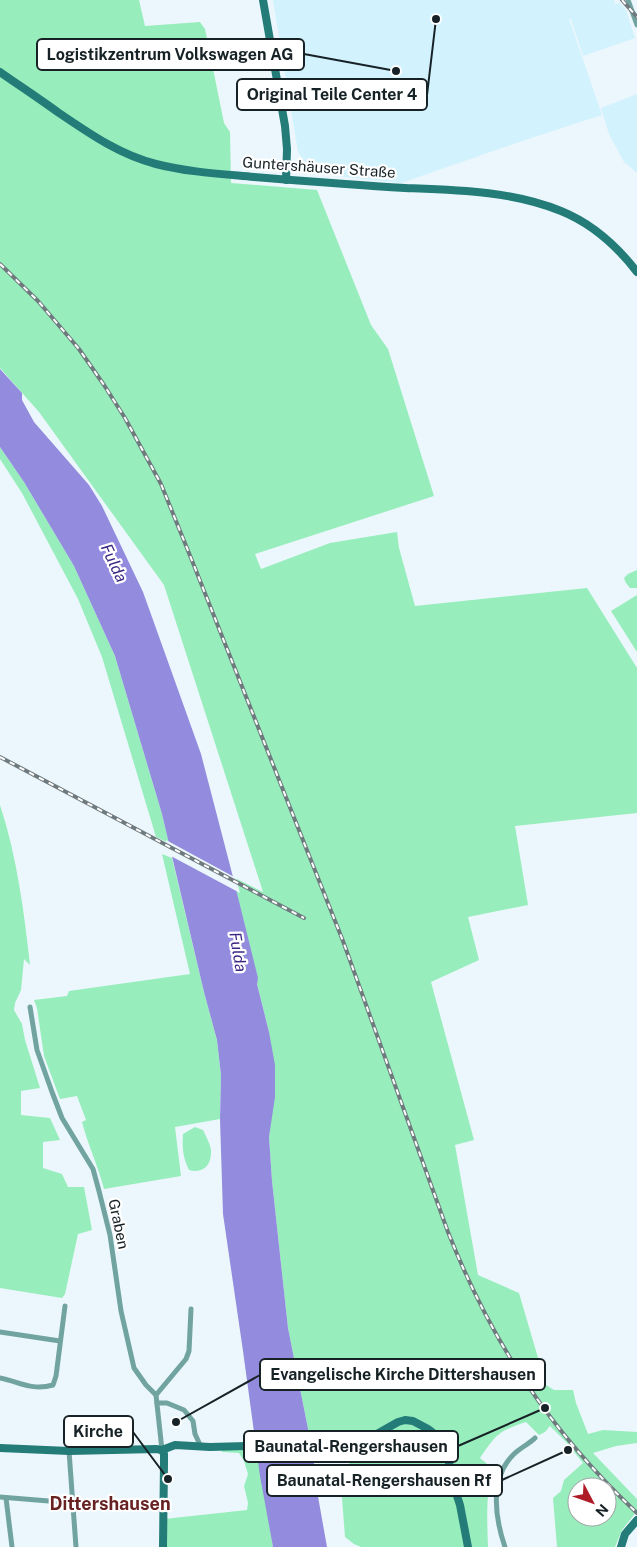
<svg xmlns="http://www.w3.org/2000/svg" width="637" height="1547" font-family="'Public Sans',sans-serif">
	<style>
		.built { fill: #d2f2fe }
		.green { fill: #98edbc; fill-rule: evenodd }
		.water { fill: #938bdd }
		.pier { fill: #ebf7fc }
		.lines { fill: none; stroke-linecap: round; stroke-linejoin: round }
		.street { stroke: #71a4a0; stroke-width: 5 }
		.secondary { stroke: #237c78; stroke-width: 8 }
		.rail-casing { stroke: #6f7a7f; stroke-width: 4 }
		.rail { stroke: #fff; stroke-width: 2; stroke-dasharray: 5.5; stroke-linecap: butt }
		.labels { text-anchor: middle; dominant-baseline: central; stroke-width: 4.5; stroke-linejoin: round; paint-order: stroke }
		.street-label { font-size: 15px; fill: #172226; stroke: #fff }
		.water-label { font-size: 16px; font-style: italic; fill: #3d2786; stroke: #fff }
		.quarter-label { font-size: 18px; font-weight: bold; fill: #682222; stroke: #fff }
		.leader { fill: none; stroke: #172226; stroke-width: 2 }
		.callout-dot { fill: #172226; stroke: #fff; stroke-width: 2 }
		.callout { fill: #fff; stroke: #172226; stroke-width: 2 }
		.callout-label { font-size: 16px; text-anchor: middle; font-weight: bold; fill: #172226 }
	</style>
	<rect width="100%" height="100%" fill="#ebf7fc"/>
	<g class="built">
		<polygon points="273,0 614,0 615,4 620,3 626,10 635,38 583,56 571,19 569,19 602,115 531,138 401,183 335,176 309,168 298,152"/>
		<polygon points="637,94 637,173 624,162 609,134 601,108"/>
	</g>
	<g class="green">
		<path d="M0,0H139L145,26L200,22L205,29L224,123L230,132L231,183L317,190L371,325L388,349L434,496L255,554L261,569L330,543L397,532L399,548L415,606L587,588L637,668V813L515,826L528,905L468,917L479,960L431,982L474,1140L455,1145L478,1275L519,1293L546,1385L554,1390H573L576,1403L588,1434L603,1430L637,1432V1443L616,1446L593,1453L637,1499V1511L622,1530L615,1547H557L553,1498L561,1491L564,1480L583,1463L566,1442L550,1426L545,1432L539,1435L526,1422C498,1431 496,1435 480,1458L492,1468C486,1495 487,1520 488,1547H361L354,1544L345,1537L341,1485L338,1474L366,1448L361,1443L335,1442L310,1439L288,1328L272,1181L269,1137L271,1120L269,1032L257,984L233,877L263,892L164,585L39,412L0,368ZM577,1487H607V1517H577Z"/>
		<polygon points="0,447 24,482 74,566 115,656 162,814 169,843 156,837 102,657 78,599 22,493 0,459"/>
		<polygon points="637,570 637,588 630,588 626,583 624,578 628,574"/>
		<polygon points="637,595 637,652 611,611"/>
		<path d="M0,805C17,857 24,911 30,965L24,959L21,990L15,1003L14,1010L22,1024L25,1040L40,1088L21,1091V1115L50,1118L60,1140L43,1142V1168L62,1174L68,1187H84L92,1230L78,1234L65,1294L62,1298L0,1288Z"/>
		<path d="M162,854L172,858L204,992L217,1040L221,1075L220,1119L175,1127L181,1176L104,1189C98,1166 88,1145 82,1122L86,1120L77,1096L60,1099L44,1056L37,1008L34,1000L67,996L69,991L190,974Z"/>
		<path d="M195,1127L203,1130C206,1137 210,1143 211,1150C212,1165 203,1174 189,1170C183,1158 182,1148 183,1134Z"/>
		<polygon points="220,1445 256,1445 273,1547 164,1547 164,1519 247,1510 248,1503 244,1486 248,1474 244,1461 239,1453 222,1452"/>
	</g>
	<polygon class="water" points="0,369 22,393 22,400 34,422 89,485 102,506 143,592 201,754 233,877 258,978 257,984 269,1032 275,1065 275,1097 269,1137 272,1181 288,1328 310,1439 314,1448 314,1474 327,1547 273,1547 260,1476 243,1351 223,1214 220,1119 221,1075 217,1040 204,992 162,814 115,656 74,566 24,482 0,447"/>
	<polygon class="pier" points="166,840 236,878 240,893 169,855"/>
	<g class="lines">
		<g class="street">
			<polyline points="628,0 637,25"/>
			<polyline points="30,1007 37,1050 52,1092 62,1118 93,1169 99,1191 110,1235 121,1311 134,1368 146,1385 156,1395 162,1450"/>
			<polyline points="0,1332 60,1341"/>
			<path d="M0,1378C20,1382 32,1391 53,1385L56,1376L65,1306"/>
			<polyline points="156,1395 186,1359 189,1351 191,1309"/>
			<polyline points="157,1403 167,1403 184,1410 193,1421 195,1434 201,1447"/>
			<polyline points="69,1451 76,1547"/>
			<polyline points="0,1497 73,1503"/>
			<polyline points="6,1498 12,1547"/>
			<path d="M505,1547C495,1518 489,1478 514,1454C520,1448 529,1444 535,1438"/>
		</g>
		<g class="secondary">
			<polyline points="263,0 285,126 287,149 286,180"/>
			<path d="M0,72C20,86 40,99 59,113C90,134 120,155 156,164C187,172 222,174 254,177C304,181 354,185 405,188C458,190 512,191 561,211C593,224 617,246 637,272"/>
			<polyline points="0,1448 69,1451 156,1449 162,1450"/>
			<polyline points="162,1450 175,1445 210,1447 361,1443 398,1422 405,1420 413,1421 428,1429 437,1436 443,1443 447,1452 453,1484 460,1505 468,1547"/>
			<polyline points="162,1450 164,1454 164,1463 163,1547"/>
			<polyline points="621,1547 625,1534 637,1520"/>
		</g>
		<defs>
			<g id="rail">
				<polyline points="622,0 637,17"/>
				<path d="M0,264L38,301L79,349L104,385L125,418L161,484L191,558L343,941L448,1232C492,1343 550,1431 637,1513"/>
				<polyline points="0,757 304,918"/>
			</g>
		</defs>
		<use href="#rail" class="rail-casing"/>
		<use href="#rail" class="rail"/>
	</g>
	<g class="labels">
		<g class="street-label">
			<text transform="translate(319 167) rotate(4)">Guntershäuser Straße</text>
			<text transform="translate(119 1224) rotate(78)">Graben</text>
		</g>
		<g class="water-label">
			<text transform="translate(114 563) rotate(65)">Fulda</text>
			<text transform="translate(238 952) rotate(81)">Fulda</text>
		</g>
		<g class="quarter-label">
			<text x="110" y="1503">Dittershausen</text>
		</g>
	</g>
	<path class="leader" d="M396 71L304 54M436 19L427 95M176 1422L260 1375M168 1479L133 1432M545 1408L458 1446M568 1450L502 1480"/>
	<g class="callout-dot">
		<circle cx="396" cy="71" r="5"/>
		<circle cx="436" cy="19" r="5"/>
		<circle cx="176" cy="1422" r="5"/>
		<circle cx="168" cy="1479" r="5"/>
		<circle cx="545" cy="1408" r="5"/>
		<circle cx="568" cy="1450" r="5"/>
	</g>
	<g class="callout">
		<rect x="37" y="39" width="267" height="31" rx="5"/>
		<rect x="237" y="79" width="190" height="31" rx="5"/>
		<rect x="260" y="1359" width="285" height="31" rx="5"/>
		<rect x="64" y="1416" width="69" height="31" rx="5"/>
		<rect x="244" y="1431" width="214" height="31" rx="5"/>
		<rect x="267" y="1465" width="235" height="31" rx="5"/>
	</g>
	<g class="callout-label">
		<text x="170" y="60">Logistikzentrum Volkswagen AG</text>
		<text x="332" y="100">Original Teile Center 4</text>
		<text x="403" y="1380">Evangelische Kirche Dittershausen</text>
		<text x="98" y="1437">Kirche</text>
		<text x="351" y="1452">Baunatal-Rengershausen</text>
		<text x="384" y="1486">Baunatal-Rengershausen Rf</text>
	</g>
	<g transform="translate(592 1502) rotate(131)"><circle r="24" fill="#ffffff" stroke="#a2a7a8"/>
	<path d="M0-4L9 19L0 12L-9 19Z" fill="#ae1b27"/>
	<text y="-8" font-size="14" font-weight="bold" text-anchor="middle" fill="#172226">N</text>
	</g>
</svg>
